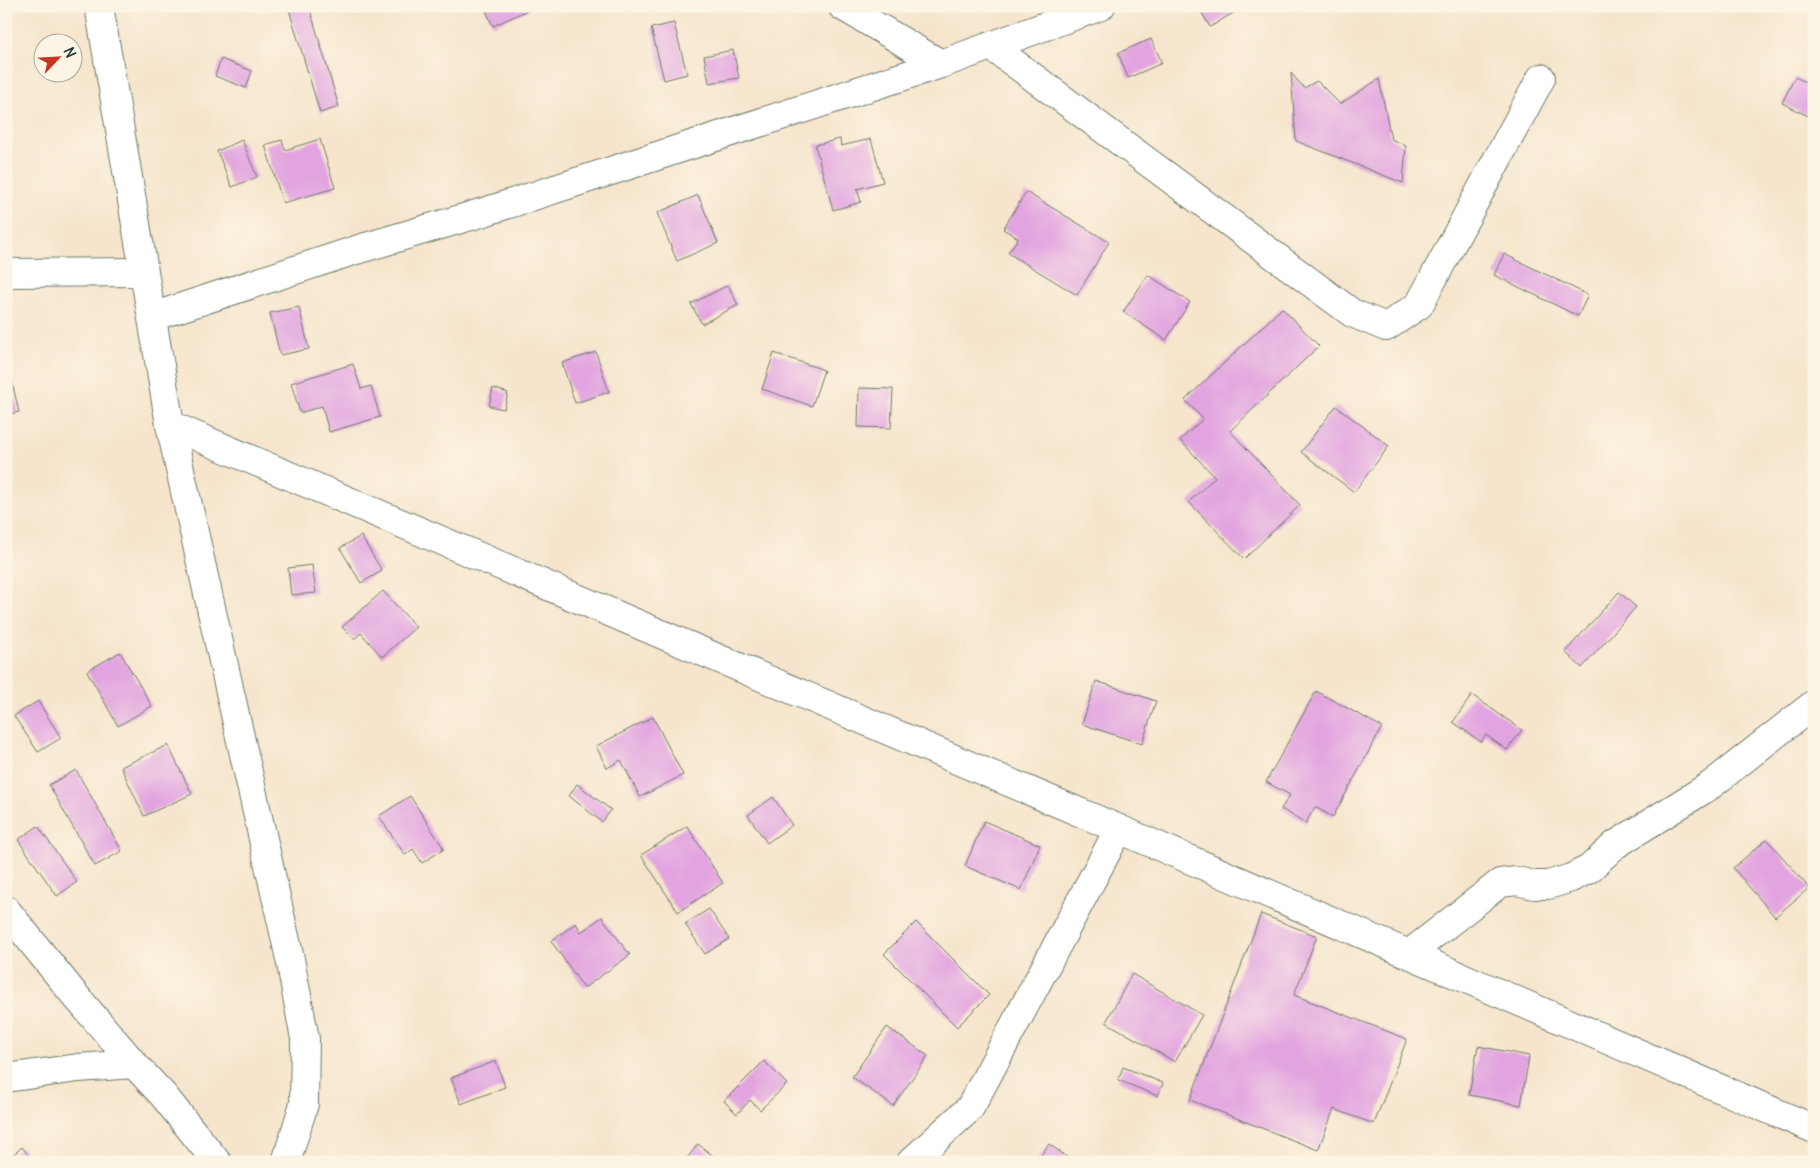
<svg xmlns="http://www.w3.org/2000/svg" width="1820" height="1168" font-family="Delius,sans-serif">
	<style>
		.building { fill: #e2a4e0 }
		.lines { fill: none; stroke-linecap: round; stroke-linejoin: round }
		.minor-casing { stroke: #6a7869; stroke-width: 30 }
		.minor { stroke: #fff; stroke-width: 28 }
	</style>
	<rect width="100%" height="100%" fill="#fcf5e5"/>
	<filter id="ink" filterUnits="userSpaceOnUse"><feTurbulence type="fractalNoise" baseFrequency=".02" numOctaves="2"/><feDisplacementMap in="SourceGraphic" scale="10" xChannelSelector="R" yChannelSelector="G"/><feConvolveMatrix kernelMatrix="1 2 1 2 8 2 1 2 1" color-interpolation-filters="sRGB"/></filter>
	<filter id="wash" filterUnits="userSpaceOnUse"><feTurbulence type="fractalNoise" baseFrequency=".0096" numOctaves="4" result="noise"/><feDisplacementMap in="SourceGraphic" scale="20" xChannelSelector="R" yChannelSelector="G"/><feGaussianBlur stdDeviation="1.12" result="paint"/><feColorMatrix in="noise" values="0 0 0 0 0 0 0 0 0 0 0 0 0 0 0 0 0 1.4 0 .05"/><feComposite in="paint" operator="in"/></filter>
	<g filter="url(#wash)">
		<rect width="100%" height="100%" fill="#f6e5cc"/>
		<g id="blocks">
			<g class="building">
				<polygon points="288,6 309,6 339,107 320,113"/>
				<polygon points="484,6 529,6 530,9 493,26"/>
				<polygon points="1198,6 1235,6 1238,10 1210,27"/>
				<polygon points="674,23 687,74 664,80 651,28"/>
				<polygon points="1151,39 1162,63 1128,78 1118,53"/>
				<polygon points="733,50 739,78 709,83 704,56"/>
				<polygon points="221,59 252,71 246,88 215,76"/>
				<polygon points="1291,73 1304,88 1317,81 1340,104 1379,79 1391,139 1406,146 1403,183 1296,141"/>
				<polygon points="1795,77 1814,86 1814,119 1782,103"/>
				<polygon points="320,139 335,188 283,203 265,145 282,140 285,150"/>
				<polygon points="840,139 841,146 871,139 883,182 857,189 861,202 833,210 815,145"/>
				<polygon points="242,140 257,177 232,187 217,151"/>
				<polygon points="1026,192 1109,242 1077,295 1008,253 1018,238 1003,229"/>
				<polygon points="698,195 718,243 677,261 657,213"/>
				<polygon points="1504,254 1588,295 1578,316 1494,275"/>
				<polygon points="1148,275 1190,302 1166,340 1123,312"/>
				<polygon points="728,285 738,305 702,324 691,304"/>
				<polygon points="299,307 309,349 280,355 270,313"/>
				<polygon points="1282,308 1319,346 1230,431 1300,505 1244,559 1189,502 1215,477 1180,440 1203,419 1185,400"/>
				<polygon points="596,352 609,392 575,403 562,363"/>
				<polygon points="774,353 824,370 812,406 762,389"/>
				<polygon points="353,364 361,389 371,386 380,417 329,432 322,406 300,413 291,383"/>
				<polygon points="10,373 19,412 6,415 6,374"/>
				<polygon points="493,388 508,393 504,409 489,406"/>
				<polygon points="859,388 893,389 891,428 858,427"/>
				<polygon points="1336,406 1389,446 1354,492 1301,452"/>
				<polygon points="361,536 382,571 361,583 340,548"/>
				<polygon points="312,565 316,593 291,595 288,568"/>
				<polygon points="383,591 416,627 382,657 361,633 354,639 342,627"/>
				<polygon points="1619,592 1636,607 1582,668 1565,652"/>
				<polygon points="120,652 152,706 118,726 87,671"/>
				<polygon points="1096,681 1156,701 1142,744 1082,724"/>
				<polygon points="1316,691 1382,727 1333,817 1315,807 1306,823 1281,809 1290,795 1266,782"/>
				<polygon points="1472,695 1522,730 1507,750 1486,735 1481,742 1453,722"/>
				<polygon points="38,701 61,738 38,752 14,716"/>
				<polygon points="653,717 683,775 640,797 621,760 607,768 596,746"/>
				<polygon points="168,745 192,794 144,816 121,767"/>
				<polygon points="76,770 122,851 95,866 49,785"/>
				<polygon points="577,784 611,810 602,822 569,796"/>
				<polygon points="410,796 444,849 422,863 413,849 405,855 379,816"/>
				<polygon points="773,797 792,825 767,843 748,815"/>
				<polygon points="984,821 1040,845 1021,890 965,866"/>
				<polygon points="38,826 77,882 57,896 18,840"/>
				<polygon points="687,826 723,883 678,912 641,855"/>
				<polygon points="1767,839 1809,888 1775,917 1733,868"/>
				<polygon points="709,909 729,939 705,954 685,924"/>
				<polygon points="1261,914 1317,936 1294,995 1407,1039 1374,1124 1334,1109 1318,1150 1190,1100"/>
				<polygon points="602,917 630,955 584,988 551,941 576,923 581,932"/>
				<polygon points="916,922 989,995 957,1027 884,954"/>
				<polygon points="1132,974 1202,1015 1175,1062 1106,1022"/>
				<polygon points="887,1027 928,1056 893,1106 852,1077"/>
				<polygon points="1478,1046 1529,1056 1521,1105 1469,1095"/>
				<polygon points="496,1061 505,1087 461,1104 451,1078"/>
				<polygon points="764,1061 787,1084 760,1110 750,1100 737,1114 724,1101"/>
				<polygon points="1123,1067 1163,1083 1158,1096 1118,1080"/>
				<polygon points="698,1144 721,1162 684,1162"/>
				<polygon points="1049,1144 1074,1162 1036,1162"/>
				<polygon points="22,1147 34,1162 6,1162 6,1161"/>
			</g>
		</g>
	</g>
	<g filter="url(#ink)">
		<use href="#blocks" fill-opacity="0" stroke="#6a7869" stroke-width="1"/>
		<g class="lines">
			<defs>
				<g id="minor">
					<polyline points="99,6 170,425 290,959 305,1039 304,1104 286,1162"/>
					<polyline points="842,6 941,64"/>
					<polyline points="991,46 1352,313 1386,327 1419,305 1541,78"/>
					<polyline points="6,273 143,272"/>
					<polyline points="152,317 356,250 484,212 941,64 1101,6"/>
					<polyline points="170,425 1119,829 1814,1129"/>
					<polyline points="6,910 74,994 134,1064"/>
					<polyline points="1409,954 1500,883 1517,881 1534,885 1548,885 1571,878 1589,869 1615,845 1711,785 1814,704"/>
					<polyline points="6,1078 78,1068 134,1064 163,1095 217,1162"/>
					<polyline points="911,1162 970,1108 1119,829"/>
				</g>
			</defs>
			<use href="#minor" class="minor-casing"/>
			<use href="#minor" class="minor"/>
		</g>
	</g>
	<rect width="1820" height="1168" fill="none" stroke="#fcf5e5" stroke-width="25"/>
	<g transform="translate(58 58) rotate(65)"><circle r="24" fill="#fcf5e5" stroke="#a4ab9e"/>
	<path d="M0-4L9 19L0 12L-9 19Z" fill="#c8321e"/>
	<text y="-8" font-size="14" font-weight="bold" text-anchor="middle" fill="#1f3d34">N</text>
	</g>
</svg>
